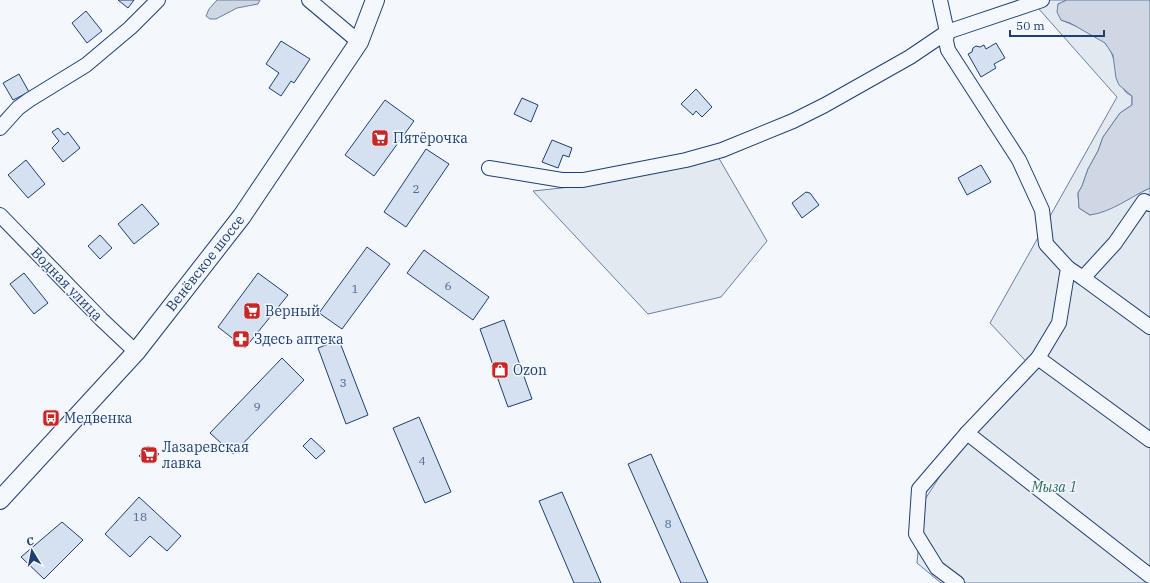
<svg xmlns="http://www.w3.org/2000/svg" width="1150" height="583" font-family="'IBM Plex Serif',serif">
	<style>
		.green { fill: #e3e9f0; stroke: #687fa3 }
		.water { fill: #cfd7e4; stroke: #687fa3 }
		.building { fill: #d5e0f0; stroke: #1d3f73 }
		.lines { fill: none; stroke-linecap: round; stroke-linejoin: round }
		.minor-casing { stroke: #1d3f73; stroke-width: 16 }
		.major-casing { stroke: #1d3f73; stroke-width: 20 }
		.minor { stroke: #f4f7fb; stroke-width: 14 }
		.major { stroke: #f4f7fb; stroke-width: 18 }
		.labels { text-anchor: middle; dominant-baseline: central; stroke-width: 3; stroke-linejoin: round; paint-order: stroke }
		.number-label { font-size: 12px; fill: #4b6792 }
		.poi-label { font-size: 14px; fill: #1d3f73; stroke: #f4f7fb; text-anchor: start }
		.street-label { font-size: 14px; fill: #1d3f73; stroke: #f4f7fb }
		.park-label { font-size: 14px; font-style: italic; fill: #2c6c60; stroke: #f4f7fb }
	</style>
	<rect width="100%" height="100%" fill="#f4f7fb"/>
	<g class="green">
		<path d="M1031,0H1067L1058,4L1061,20C1071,24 1098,35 1105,43C1116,53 1116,79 1125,91C1126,93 1130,95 1132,96V105L1120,113L1103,137L1098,151L1088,169L1082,186L1078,193L1079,208L1090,215L1150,188V583H941L917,563L922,504L962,442L1035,371L990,323L1117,97Z"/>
		<polygon points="717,155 767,241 721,297 648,314 533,191 580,186"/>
	</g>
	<g class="water">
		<polygon points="217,0 260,0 258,4 237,8 216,19 210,19 206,16 209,9"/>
		<path d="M1067,0H1150V188C1130,197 1112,212 1090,215L1079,208L1078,193L1082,186L1088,169L1098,151L1103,137L1120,113L1132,105V96L1119,85L1116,78L1113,55L1105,43L1070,23L1061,20L1057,12L1058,4Z"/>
	</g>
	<g class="building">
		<polygon points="118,0 134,0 128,8"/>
		<polygon points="86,11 102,31 87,43 72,23"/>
		<polygon points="281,41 310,59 294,83 291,81 281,96 269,88 279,73 266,64"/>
		<polygon points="996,43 1005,58 994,64 996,68 981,77 968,54 972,52 973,48 976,46 980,47 984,45 986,49"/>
		<polygon points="19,74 29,92 13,100 3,83"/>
		<polygon points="696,89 712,107 702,117 696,111 693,115 681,104"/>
		<polygon points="522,98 538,105 531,122 514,114"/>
		<polygon points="385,100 414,121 374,176 345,155"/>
		<polygon points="58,128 64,135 68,132 80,148 63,162 52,148 59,141 52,132"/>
		<polygon points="552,140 572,148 569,157 563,155 558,168 542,162"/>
		<polygon points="426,149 449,164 406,227 384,212"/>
		<polygon points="26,160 45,184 28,198 8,175"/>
		<polygon points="981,165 991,182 967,195 958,178"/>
		<polygon points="806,192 810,193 819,205 802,218 792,203"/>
		<polygon points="142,204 159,224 134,244 118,224"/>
		<polygon points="100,235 112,248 100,259 88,246"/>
		<polygon points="367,247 390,264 342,329 319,313"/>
		<polygon points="424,250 489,297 473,320 407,273"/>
		<polygon points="24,273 48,303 34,314 10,284"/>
		<polygon points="258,273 288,295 245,348 218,327"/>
		<polygon points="504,320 532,399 508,407 480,329"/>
		<polygon points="339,340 368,415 346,424 318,348"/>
		<polygon points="282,358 304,380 233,454 210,433"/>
		<polygon points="419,417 451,492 425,503 393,428"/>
		<polygon points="311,438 325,451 316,459 303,446"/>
		<polygon points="148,446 159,454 151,463 139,456"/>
		<polygon points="651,454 708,583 681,583 628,464"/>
		<polygon points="562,492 601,583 574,583 539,501"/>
		<polygon points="139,497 181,536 167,551 150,536 130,557 105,534"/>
		<polygon points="62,522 83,540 44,579 21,557"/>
	</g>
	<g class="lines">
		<defs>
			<g id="minor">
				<polyline points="309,0 359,42"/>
				<polyline points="940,0 947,32 946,41 948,50 1019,160 1042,210 1046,244 1068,268 1059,323 1038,358 967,433 919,489 916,534 937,568 957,583"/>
				<polyline points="0,128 18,108 29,100 86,65 130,28 158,0"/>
				<polyline points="489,168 562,180 583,180 686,160 722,150 793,121 825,105 910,57 947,32 1042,0"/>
				<polyline points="0,215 101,319 136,352"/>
				<polyline points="1068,268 1083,278 1115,243 1144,201 1150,204"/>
				<polyline points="1083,278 1150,327"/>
				<polyline points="1038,358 1150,440"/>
				<polyline points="967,433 1150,576"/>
			</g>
			<polyline id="major" points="0,500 136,352 242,216 359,42 375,0"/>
		</defs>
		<use href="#minor" class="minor-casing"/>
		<use href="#major" class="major-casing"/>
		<use href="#minor" class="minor"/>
		<use href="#major" class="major"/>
	</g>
	<defs>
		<symbol id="supermarket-square" viewBox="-11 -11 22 22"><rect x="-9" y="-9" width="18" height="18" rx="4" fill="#c62828" stroke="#f4f7fb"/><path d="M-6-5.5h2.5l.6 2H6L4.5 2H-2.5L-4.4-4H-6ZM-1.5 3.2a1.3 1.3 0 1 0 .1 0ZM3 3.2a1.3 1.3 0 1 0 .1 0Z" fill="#fff"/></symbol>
		<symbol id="pharmacy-square" viewBox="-11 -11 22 22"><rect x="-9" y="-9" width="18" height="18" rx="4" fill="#c62828" stroke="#f4f7fb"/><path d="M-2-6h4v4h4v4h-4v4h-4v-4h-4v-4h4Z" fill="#fff"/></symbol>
		<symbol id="shop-square" viewBox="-11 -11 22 22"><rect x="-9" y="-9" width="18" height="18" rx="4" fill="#c62828" stroke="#f4f7fb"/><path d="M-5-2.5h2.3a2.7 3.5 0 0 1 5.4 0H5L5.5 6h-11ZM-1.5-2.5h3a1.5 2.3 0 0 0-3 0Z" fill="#fff"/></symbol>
		<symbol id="bus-square" viewBox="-11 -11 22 22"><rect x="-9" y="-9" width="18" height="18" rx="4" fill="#c62828" stroke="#f4f7fb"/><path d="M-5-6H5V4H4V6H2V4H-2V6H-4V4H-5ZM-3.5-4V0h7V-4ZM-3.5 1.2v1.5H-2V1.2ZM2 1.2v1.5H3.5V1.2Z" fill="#fff"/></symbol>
	</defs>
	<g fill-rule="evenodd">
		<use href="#supermarket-square" x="370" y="128" width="20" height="20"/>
		<use href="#supermarket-square" x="242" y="301" width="20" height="20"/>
		<use href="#pharmacy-square" x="231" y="329" width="20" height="20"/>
		<use href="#shop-square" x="490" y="360" width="20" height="20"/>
		<use href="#bus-square" x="41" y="408" width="20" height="20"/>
		<use href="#supermarket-square" x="139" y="445" width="20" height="20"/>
	</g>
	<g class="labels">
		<g class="number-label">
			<text x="416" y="188">2</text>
			<text x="448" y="285">6</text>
			<text x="355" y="288">1</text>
			<text x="343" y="382">3</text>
			<text x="257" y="406">9</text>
			<text x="422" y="460">4</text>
			<text x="140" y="516">18</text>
			<text x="668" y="523">8</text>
		</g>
		<g class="poi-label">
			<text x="393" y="138">Пятёрочка</text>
			<text x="265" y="311">Верный</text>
			<text x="254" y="339">Здесь аптека</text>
			<text x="513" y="370">Ozon</text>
			<text x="64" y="418">Медвенка</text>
			<text x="162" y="447">Лазаревская<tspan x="162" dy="16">лавка</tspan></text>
		</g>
		<g class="street-label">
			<text transform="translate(205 263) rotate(-52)">Венёвское шоссе</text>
			<text transform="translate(67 284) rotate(46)">Водная улица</text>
		</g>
		<g class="park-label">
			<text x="1054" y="487">Мыза 1</text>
		</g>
	</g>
	<g transform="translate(32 551) rotate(350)" stroke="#f4f7fb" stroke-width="3" paint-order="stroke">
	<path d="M0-3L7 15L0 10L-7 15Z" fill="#1d3f73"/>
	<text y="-6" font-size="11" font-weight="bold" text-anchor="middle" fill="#1d3f73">С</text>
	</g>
	<path d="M1010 30v6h94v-6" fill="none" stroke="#1d3f73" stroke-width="2"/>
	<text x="1016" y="30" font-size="12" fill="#1d3f73" stroke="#f4f7fb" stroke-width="3" paint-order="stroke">50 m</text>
</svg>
